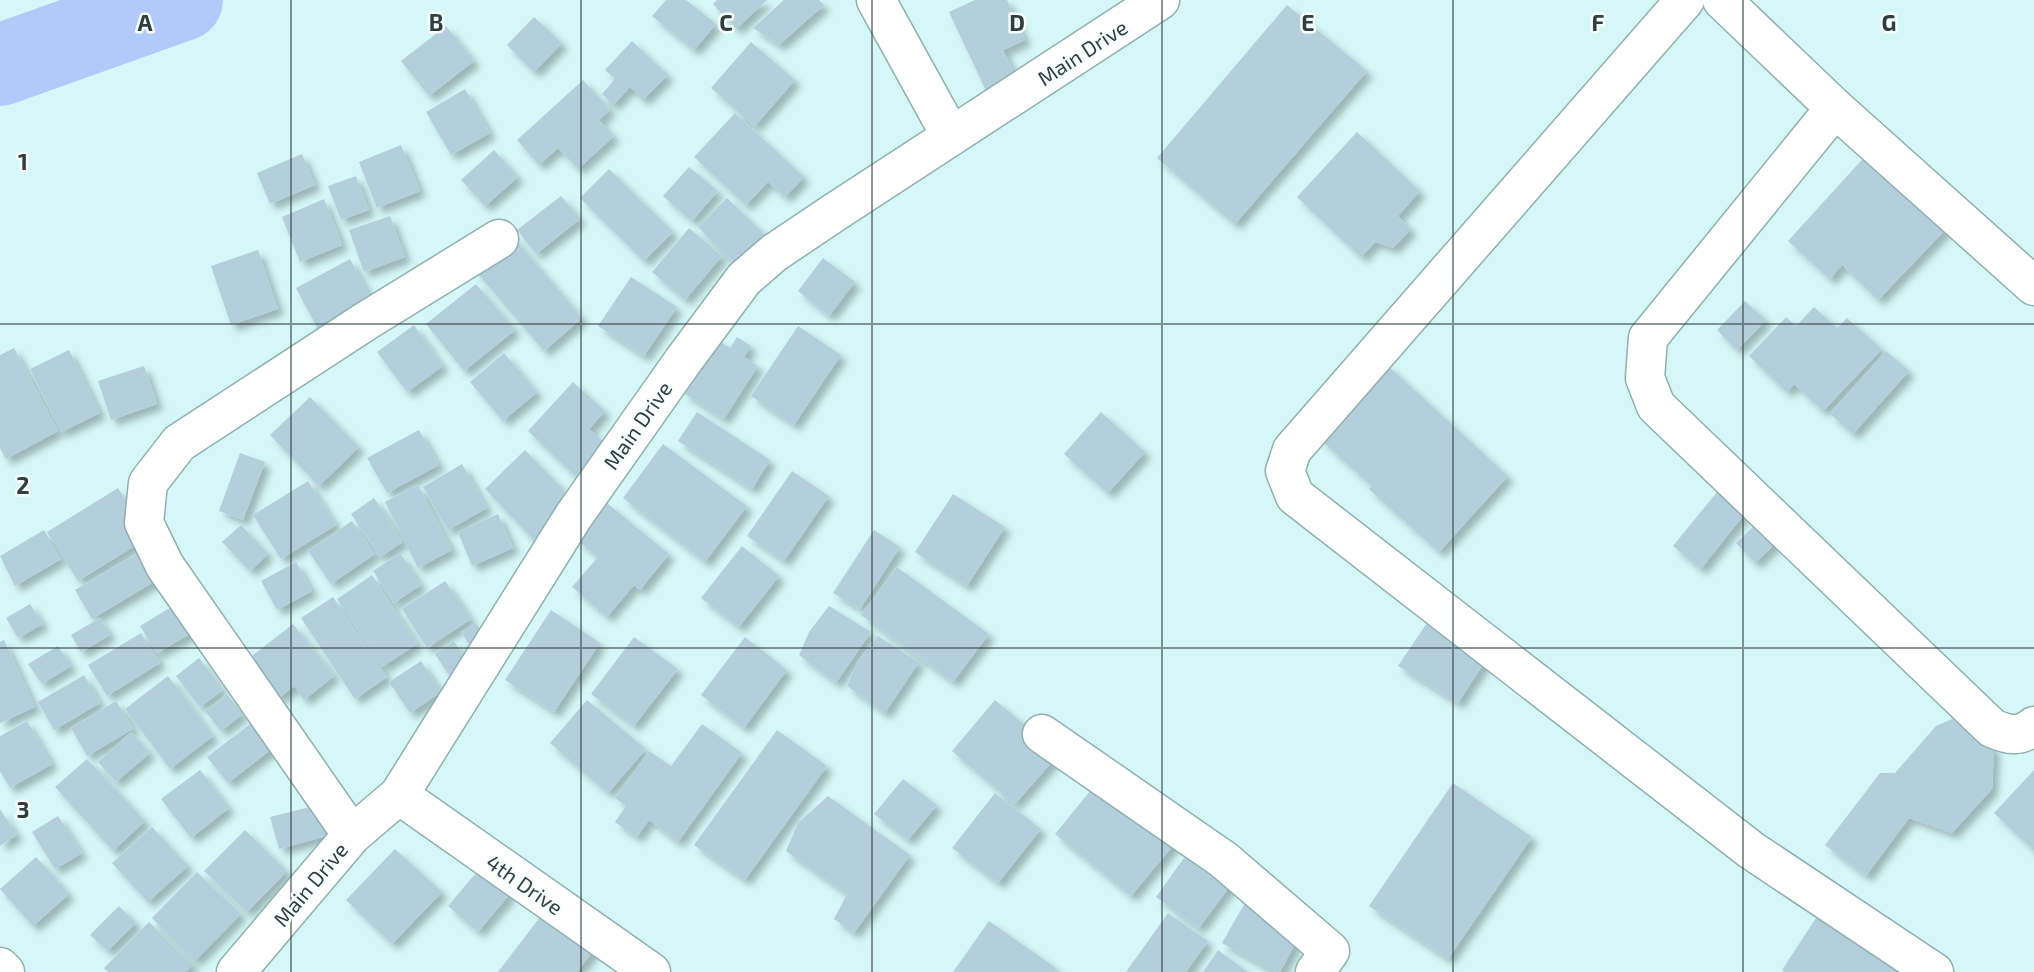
<svg xmlns="http://www.w3.org/2000/svg" width="2034" height="972" font-family="'Exo 2',sans-serif">
	<style>
		.lines { fill: none; stroke-linecap: round; stroke-linejoin: round }
		.river { stroke: #b1caf9; stroke-width: 82 }
		.building { fill: #b4cedc; filter: url(#shadow) }
		.street-casing { stroke: #8fafb0; stroke-width: 41 }
		.street { stroke: #fff; stroke-width: 38 }
		.grid { fill: none; stroke: #313e3f; stroke-width: 2; stroke-opacity: 0.55 }
		.labels { text-anchor: middle; dominant-baseline: central; stroke-width: 5; stroke-linejoin: round; paint-order: stroke }
		.street-label { font-size: 21px; fill: #313e3f; stroke: #f7fefe }
		.grid-label { font-size: 23px; text-anchor: middle; font-weight: bold; fill: #313e3f; stroke: #f7fefe; stroke-width: 5; stroke-linejoin: round; paint-order: stroke }
	</style>
	<defs>
		<filter id="shadow"><feDropShadow dx="6" dy="6" stdDeviation="3.5" flood-color="#0004"/></filter>
	</defs>
	<rect width="100%" height="100%" fill="#d5f7f8"/>
	<g class="lines">
		<polyline class="river" points="0,65 182,0"/>
	</g>
	<g class="building">
		<polygon points="666,0 686,0 716,24 694,50 652,16"/>
		<polygon points="717,0 767,0 736,29 713,4"/>
		<polygon points="784,0 819,0 824,5 779,45 753,28"/>
		<polygon points="975,0 1007,0 1025,40 1003,50 1018,81 988,95 949,12"/>
		<polygon points="1287,5 1367,71 1235,224 1157,158"/>
		<polygon points="534,17 562,43 534,72 507,45"/>
		<polygon points="446,26 474,61 429,96 401,61"/>
		<polygon points="632,41 668,75 643,100 630,87 613,105 602,94 615,79 605,70"/>
		<polygon points="751,42 795,80 755,126 711,88"/>
		<polygon points="583,80 610,110 599,120 614,136 578,169 558,148 539,165 517,140"/>
		<polygon points="465,89 490,133 451,155 426,112"/>
		<polygon points="735,113 804,177 785,197 768,182 746,205 694,157"/>
		<polygon points="1357,132 1420,191 1398,216 1411,229 1393,248 1375,242 1361,257 1297,197"/>
		<polygon points="401,145 420,191 377,208 359,162"/>
		<polygon points="494,150 518,177 485,206 461,180"/>
		<polygon points="1869,152 1947,228 1878,300 1842,265 1830,279 1788,241"/>
		<polygon points="302,154 315,185 270,204 257,173"/>
		<polygon points="689,167 718,191 692,221 663,196"/>
		<polygon points="609,169 673,232 644,261 580,198"/>
		<polygon points="356,176 369,210 341,220 328,186"/>
		<polygon points="561,196 580,219 536,254 517,230"/>
		<polygon points="727,198 765,235 736,265 698,227"/>
		<polygon points="324,199 342,245 300,262 282,217"/>
		<polygon points="390,216 405,257 364,272 349,230"/>
		<polygon points="689,228 722,256 685,300 652,272"/>
		<polygon points="512,236 582,318 544,351 473,268"/>
		<polygon points="258,250 278,309 231,325 211,266"/>
		<polygon points="823,258 855,282 829,316 798,291"/>
		<polygon points="350,259 374,304 320,333 296,288"/>
		<polygon points="631,277 677,307 644,356 598,326"/>
		<polygon points="476,284 515,330 464,371 426,324"/>
		<polygon points="1745,301 1766,320 1737,350 1717,330"/>
		<polygon points="1814,307 1837,328 1847,318 1882,349 1823,411 1794,384 1787,392 1749,356 1786,317 1796,326"/>
		<polygon points="414,325 443,366 407,392 377,352"/>
		<polygon points="798,326 841,355 794,425 751,396"/>
		<polygon points="737,337 751,346 744,357 758,366 724,419 682,392 716,339 730,348"/>
		<polygon points="14,348 58,431 6,459 0,448 0,355"/>
		<polygon points="69,350 100,413 61,432 30,369"/>
		<polygon points="1886,351 1909,371 1853,434 1830,414"/>
		<polygon points="504,353 537,392 503,421 470,382"/>
		<polygon points="1386,364 1508,476 1439,552 1369,489 1372,486 1319,438"/>
		<polygon points="144,366 157,404 111,420 98,381"/>
		<polygon points="573,382 605,411 589,429 604,442 592,455 601,463 583,483 528,431"/>
		<polygon points="310,397 359,447 319,486 270,435"/>
		<polygon points="697,412 770,460 752,489 678,441"/>
		<polygon points="1101,412 1145,452 1108,493 1064,454"/>
		<polygon points="419,430 439,465 387,493 367,458"/>
		<polygon points="663,444 747,506 705,562 623,498"/>
		<polygon points="525,450 574,501 534,540 485,489"/>
		<polygon points="240,453 265,462 243,520 219,511"/>
		<polygon points="462,464 487,508 448,530 423,487"/>
		<polygon points="792,471 829,496 784,561 747,536"/>
		<polygon points="308,481 336,525 281,559 253,515"/>
		<polygon points="1726,481 1753,503 1701,569 1673,546"/>
		<polygon points="418,485 452,550 418,568 385,502"/>
		<polygon points="118,488 149,537 78,581 47,532"/>
		<polygon points="953,494 1005,527 967,586 915,552"/>
		<polygon points="374,498 403,542 380,557 351,514"/>
		<polygon points="607,503 669,554 640,590 634,585 607,617 572,587 598,557 577,540"/>
		<polygon points="498,514 513,548 472,566 458,532"/>
		<polygon points="352,521 375,554 331,584 308,551"/>
		<polygon points="1757,523 1776,543 1755,563 1736,543"/>
		<polygon points="241,525 268,554 250,571 222,542"/>
		<polygon points="44,530 61,559 15,586 0,556"/>
		<polygon points="874,530 900,547 860,609 833,593"/>
		<polygon points="742,546 779,576 739,627 701,598"/>
		<polygon points="149,547 165,575 92,619 75,590"/>
		<polygon points="400,553 421,585 394,603 373,571"/>
		<polygon points="296,562 312,591 277,610 261,581"/>
		<polygon points="897,567 989,634 953,682 861,615"/>
		<polygon points="372,575 417,644 382,667 337,599"/>
		<polygon points="445,581 471,619 427,648 402,609"/>
		<polygon points="333,597 387,677 355,699 301,618"/>
		<polygon points="186,598 202,627 157,653 140,626"/>
		<polygon points="30,604 43,624 18,638 6,618"/>
		<polygon points="829,606 871,632 836,683 799,655 809,632"/>
		<polygon points="551,610 600,643 554,712 505,680"/>
		<polygon points="1431,617 1490,654 1458,703 1398,666"/>
		<polygon points="100,618 110,635 81,652 71,635"/>
		<polygon points="476,623 486,638 471,647 461,632"/>
		<polygon points="293,624 334,676 304,700 294,686 278,699 248,659"/>
		<polygon points="141,633 160,663 107,696 88,665"/>
		<polygon points="878,636 919,662 885,713 847,686 858,661"/>
		<polygon points="634,637 678,669 634,726 591,694"/>
		<polygon points="745,637 787,670 744,728 701,695"/>
		<polygon points="4,640 35,707 0,723 0,642"/>
		<polygon points="454,641 472,669 453,681 435,654"/>
		<polygon points="58,646 71,666 42,684 28,664"/>
		<polygon points="199,658 223,690 200,707 176,676"/>
		<polygon points="421,661 441,692 410,713 389,682"/>
		<polygon points="84,675 100,703 54,730 38,702"/>
		<polygon points="168,676 213,736 170,769 125,709"/>
		<polygon points="227,694 243,714 221,731 205,711"/>
		<polygon points="587,700 646,749 608,793 550,743"/>
		<polygon points="995,700 1059,754 1015,804 952,751"/>
		<polygon points="116,701 133,729 87,756 71,728"/>
		<polygon points="1959,716 1994,749 1992,789 1952,833 1909,818 1866,876 1825,845 1880,773 1895,773 1936,726"/>
		<polygon points="27,721 52,764 10,788 0,771 0,736"/>
		<polygon points="254,721 274,747 228,783 207,757"/>
		<polygon points="702,724 742,753 678,842 649,820 637,837 615,822 626,806 615,798 649,751 671,766"/>
		<polygon points="777,730 827,766 745,880 694,845"/>
		<polygon points="131,732 150,753 116,782 98,762"/>
		<polygon points="87,759 145,821 113,851 55,787"/>
		<polygon points="200,770 229,808 191,838 161,799"/>
		<polygon points="2034,770 2034,850 1994,813"/>
		<polygon points="903,779 937,805 908,840 874,814"/>
		<polygon points="1100,779 1176,842 1131,896 1055,834"/>
		<polygon points="1453,783 1532,837 1448,959 1369,906"/>
		<polygon points="995,793 1041,829 998,883 952,848"/>
		<polygon points="828,796 910,855 854,933 834,919 847,894 786,851 798,823"/>
		<polygon points="322,804 330,835 279,849 270,817"/>
		<polygon points="0,809 17,835 0,846"/>
		<polygon points="58,816 82,853 55,869 32,832"/>
		<polygon points="152,827 188,866 148,902 112,863"/>
		<polygon points="245,830 287,871 247,912 204,871"/>
		<polygon points="1194,844 1238,875 1199,928 1156,897"/>
		<polygon points="395,849 442,892 392,944 346,900"/>
		<polygon points="36,857 69,894 33,926 0,889"/>
		<polygon points="481,867 511,893 478,932 448,906"/>
		<polygon points="197,872 241,914 195,961 152,918"/>
		<polygon points="1246,901 1302,931 1280,972 1275,972 1222,943"/>
		<polygon points="550,904 600,942 577,972 498,972"/>
		<polygon points="119,906 136,923 108,951 90,935"/>
		<polygon points="1168,913 1208,941 1186,972 1126,972"/>
		<polygon points="1818,915 1907,972 1784,972 1782,970"/>
		<polygon points="989,921 1056,968 1053,972 953,972"/>
		<polygon points="149,922 193,965 186,972 108,972 104,968"/>
		<polygon points="1218,950 1248,972 1203,972"/>
	</g>
	<g class="lines">
		<defs>
			<g id="street">
				<polyline points="876,0 951,136"/>
				<polyline points="1685,0 1292,450 1285,471 1295,496 1751,850 1934,972"/>
				<polyline points="1722,0 1835,108 2034,286"/>
				<path d="M1835,108L1648,338L1645,378L1656,406L1992,728C2008,735 2019,738 2034,726"/>
				<polyline points="1042,734 1224,860 1330,951 1315,972"/>
				<polyline points="399,795 651,972"/>
				<polyline points="352,835 165,566 144,523 148,483 179,443 366,321 499,239"/>
				<polyline points="0,967 5,972"/>
				<polyline points="236,972 352,835 399,795 573,517 683,361 744,279 774,253 832,214 1160,0"/>
			</g>
		</defs>
		<use href="#street" class="street-casing"/>
		<use href="#street" class="street"/>
	</g>
	<path class="grid" d="M291,0V972M581,0V972M872,0V972M1162,0V972M1453,0V972M1743,0V972M0,324H2034M0,648H2034"/>
	<g class="labels">
		<g class="street-label">
			<text transform="translate(1082 52) rotate(-33)">Main Drive</text>
			<text transform="translate(637 425) rotate(-55)">Main Drive</text>
			<text transform="translate(310 884) rotate(-50)">Main Drive</text>
			<text transform="translate(525 884) rotate(35)">4th Drive</text>
		</g>
	</g>
	<g class="grid-label">
		<text x="145" y="31">A</text>
		<text x="436" y="31">B</text>
		<text x="726" y="31">C</text>
		<text x="1017" y="31">D</text>
		<text x="1308" y="31">E</text>
		<text x="1598" y="31">F</text>
		<text x="1889" y="31">G</text>
		<text x="23" y="170">1</text>
		<text x="23" y="494">2</text>
		<text x="23" y="818">3</text>
	</g>
</svg>
